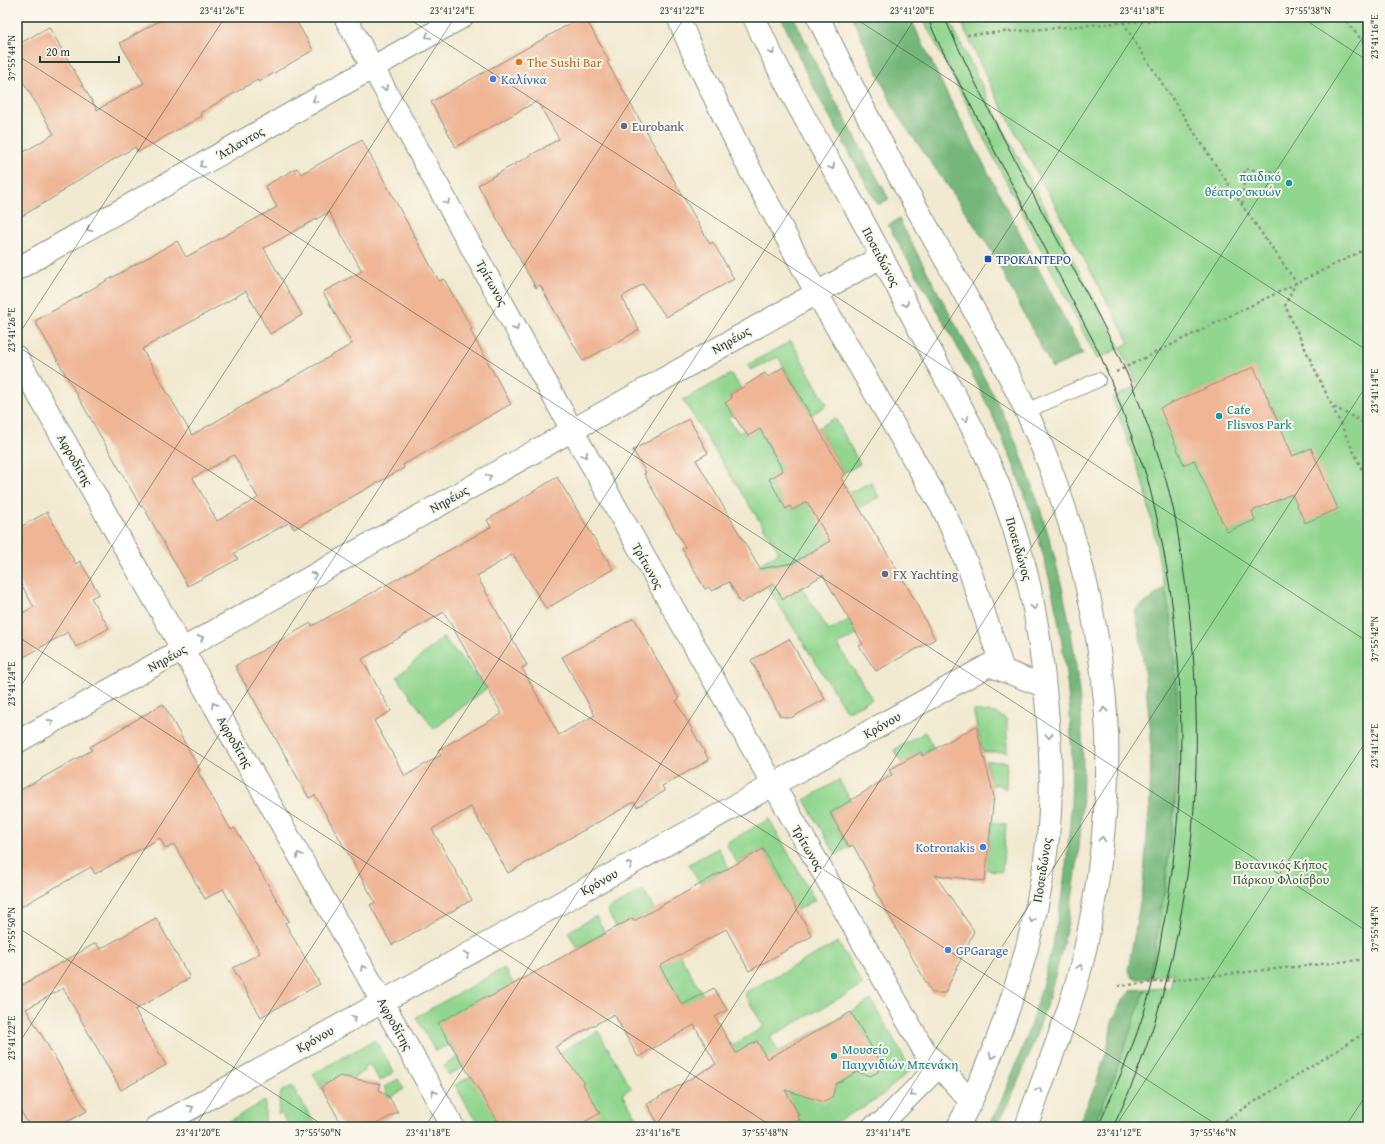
<svg xmlns="http://www.w3.org/2000/svg" width="1385" height="1144" font-family="'Gentium Book Plus',serif">
	<style>
		.green { fill: #91d68f; stroke: #588a62 }
		.forest { fill: #74b77a; stroke: #4a7a57 }
		.building { fill: #efb595; fill-rule: evenodd }
		.lines { fill: none; stroke-linecap: round; stroke-linejoin: round }
		.service-casing { stroke: #889382; stroke-width: 16 }
		.minor-casing { stroke: #889382; stroke-width: 24 }
		.tertiary-casing { stroke: #889382; stroke-width: 24 }
		.trunk-casing { stroke: #889382; stroke-width: 24 }
		.path { stroke: #889382; stroke-width: 2.5; stroke-dasharray: 3 3; stroke-linecap: butt }
		.service { stroke: #fff; stroke-width: 14 }
		.minor { stroke: #fff; stroke-width: 22 }
		.tertiary { stroke: #fff; stroke-width: 22 }
		.trunk { stroke: #fff; stroke-width: 22 }
		.tram { stroke: #1f3d34; stroke-width: 1 }
		.oneway { stroke: #8f9e9a }
		.ticks { fill: none; stroke: #1f3d34; stroke-width: 1; stroke-opacity: 0.45 }
		.food-dot { fill: #e8710a; stroke: #fbf7ec; stroke-width: 1.5 }
		.shop-dot { fill: #3f7fe0; stroke: #fbf7ec; stroke-width: 1.5 }
		.service-dot { fill: #5c6f8a; stroke: #fbf7ec; stroke-width: 1.5 }
		.culture-dot { fill: #0f9aa8; stroke: #fbf7ec; stroke-width: 1.5 }
		.transit-dot { fill: #1a4fb4; stroke: #fbf7ec; stroke-width: 1.5 }
		.labels { text-anchor: middle; dominant-baseline: central; stroke-width: 4; stroke-linejoin: round; paint-order: stroke }
		.food-label { font-size: 13px; fill: #c56008; stroke: #fbf7ec; text-anchor: start }
		.shop-label { font-size: 13px; fill: #366cbe; stroke: #fbf7ec; text-anchor: start }
		.service-label { font-size: 13px; fill: #4e5e75; stroke: #fbf7ec; text-anchor: start }
		.street-label { font-size: 13px; fill: #1f3d34; stroke: #fbf7ec }
		.culture-label { font-size: 13px; fill: #0d838f; stroke: #fbf7ec; text-anchor: start }
		.transit-label { font-size: 13px; fill: #164399; stroke: #fbf7ec; text-anchor: start }
		.park-label { font-size: 13px; fill: #365c46; stroke: #fbf7ec }
		.neatline { fill: none; stroke: #1f3d34; stroke-width: 1.5 }
		.ticks-label { font-size: 10px; text-anchor: middle; fill: #1f3d34 }
	</style>
	<rect width="100%" height="100%" fill="#fbf7ec"/>
	<filter id="ink" filterUnits="userSpaceOnUse"><feTurbulence type="fractalNoise" baseFrequency=".025" numOctaves="2"/><feDisplacementMap in="SourceGraphic" scale="8" xChannelSelector="R" yChannelSelector="G"/><feConvolveMatrix kernelMatrix="1 2 1 2 8 2 1 2 1" color-interpolation-filters="sRGB"/></filter>
	<filter id="wash" filterUnits="userSpaceOnUse"><feTurbulence type="fractalNoise" baseFrequency=".012" numOctaves="4" result="noise"/><feDisplacementMap in="SourceGraphic" scale="16" xChannelSelector="R" yChannelSelector="G"/><feGaussianBlur stdDeviation="0.9" result="paint"/><feColorMatrix in="noise" values="0 0 0 0 0 0 0 0 0 0 0 0 0 0 0 0 0 1.4 0 .05"/><feComposite in="paint" operator="in"/></filter>
	<g filter="url(#wash)">
		<rect width="100%" height="100%" fill="#f1e9d0"/>
		<g class="green">
			<polygon points="922,17 948,17 1000,123 1120,348 1129,342 991,87 959,17 1368,17 1368,1127 1093,1127 1113,1080 1145,989 1170,988 1174,973 1150,978 1166,882 1177,786 1178,747 1175,676 1171,620 1145,488 1112,398 1138,386 1120,348 1097,359"/>
			<polygon points="791,341 827,405 811,415 778,357 751,370 747,365"/>
			<polygon points="731,374 741,388 730,395 733,414 728,418 739,433 744,430 748,436 760,429 783,471 769,479 786,509 790,506 793,510 815,497 821,507 871,482 879,497 823,528 830,541 788,566 829,631 849,620 877,623 838,645 872,699 847,712 755,567 779,552 683,400"/>
			<polygon points="835,418 860,464 844,473 818,428"/>
			<polygon points="443,637 487,688 434,729 397,677"/>
			<polygon points="973,710 996,713 1007,720 1007,752 983,752"/>
			<polygon points="925,732 934,749 985,783 990,780 986,761 1007,762 1006,789 997,784 992,786 918,832 912,828 884,779 892,774 942,806 921,752 902,763 894,750"/>
			<polygon points="839,780 851,801 830,813 849,847 836,855 804,800"/>
			<polygon points="769,819 815,900 797,910 763,849 737,863 726,843"/>
			<polygon points="991,822 1006,824 1002,872 986,869"/>
			<polygon points="718,848 729,868 700,884 689,864"/>
			<polygon points="643,890 707,1002 687,1014 633,918 616,927 607,910"/>
			<polygon points="596,916 605,933 577,948 568,932"/>
			<polygon points="838,942 863,985 770,1037 779,1052 871,1000 911,1070 877,1099 827,1127 788,1127 800,1121 797,1116 799,1115 757,1042 736,1054 731,1046 764,1027 744,993"/>
			<polygon points="504,968 554,1055 598,1031 631,1088 622,1094 643,1127 479,1127 455,1085 499,1061 493,1050 449,1075 444,1066 458,1057 450,1044 435,1051 416,1017"/>
			<polygon points="375,1040 394,1072 380,1081 371,1066 367,1065 365,1067 365,1071 346,1082 322,1088 323,1091 313,1074"/>
			<polygon points="398,1079 404,1089 389,1098 384,1087"/>
			<polygon points="292,1086 317,1127 290,1127 281,1113 278,1115 281,1092"/>
			<polygon points="265,1101 265,1123 258,1127 219,1127"/>
		</g>
		<g class="forest">
			<polygon points="781,17 794,17 820,73 889,199 878,205 810,81"/>
			<polygon points="852,17 910,17 945,90 1083,354 1052,368 991,250 950,189 897,115"/>
			<path d="M899,219C921,261 944,303 967,346C985,380 1005,414 1019,450C1109,676 1106,908 997,1127H989C1092,913 1099,674 1009,454C977,374 930,300 888,225Z"/>
			<path d="M1165,588C1191,718 1172,849 1150,978L1139,979L1133,978L1128,970L1143,887L1150,799L1151,735L1141,642L1135,610Z"/>
			<polygon points="1145,989 1113,1080 1093,1127 1077,1127 1095,1087 1107,1050 1112,1022 1122,1001 1131,990"/>
		</g>
		<g id="blocks">
			<g class="building">
				<polygon points="166,17 294,17 313,50 259,82 257,80 200,113 202,116 138,152 135,147 63,189 64,191 17,219 17,156 54,134 17,71 17,45 49,27 97,110 144,83 120,43"/>
				<polygon points="582,17 585,17 609,61 607,62 710,244 713,242 734,279 666,317 643,284 622,297 639,330 583,361 540,285 536,288 478,185 559,139 537,101 456,147 431,102"/>
				<path d="M362,140L439,281L444,279L472,329L470,330L511,404L403,465L404,468L294,529L290,522L234,553L238,559L188,586L143,506L141,507L35,321L177,241L186,257L277,207L265,186L297,168L301,174ZM329,212L362,271L323,292L352,344L192,435L142,349L246,291L270,334L302,315L264,248ZM234,455L258,498L217,521L193,478Z"/>
				<polygon points="783,367 845,475 841,478 907,586 935,639 876,671 859,646 863,644 823,575 783,599 773,584 741,603 729,582 712,591 709,587 705,589 682,549 685,547 644,474 646,473 633,450 689,419 708,453 696,460 760,569 793,563 830,541 807,502 792,510 790,506 786,509 769,479 783,471 760,429 748,436 725,403 732,398 730,395 765,373 768,377"/>
				<polygon points="1254,367 1293,456 1311,448 1338,509 1305,523 1292,494 1252,511 1255,520 1227,532 1194,460 1184,465 1160,408"/>
				<path d="M557,477L613,569L546,609L513,554L477,576L527,665L522,668L559,735L595,715L562,657L634,618L679,699L676,701L709,760L662,786L665,791L637,807L634,802L508,873L471,807L432,829L472,900L392,945L370,905L375,902L315,795L309,798L235,666L311,623L312,626L491,527L487,520ZM444,612L502,714L438,750L441,755L405,776L374,721L391,711L362,659Z"/>
				<polygon points="47,512 76,564 80,561 99,594 91,598 109,628 76,647 68,632 17,661 17,616 34,607 17,577 17,529"/>
				<polygon points="789,639 825,699 791,718 780,716 751,660"/>
				<polygon points="163,704 200,770 198,772 231,830 235,828 289,921 285,923 320,984 261,1017 233,968 260,953 223,889 205,899 174,844 166,849 160,838 95,874 91,867 17,909 17,792 92,750 90,747"/>
				<polygon points="976,726 994,796 985,881 935,875 974,931 945,993 932,993 873,887 875,886 853,845 849,847 830,813 892,775 889,770 921,752 922,756"/>
				<polygon points="763,849 812,936 749,971 726,929 660,966 682,1005 714,988 727,1010 715,1017 736,1053 757,1041 767,1059 851,1012 881,1063 878,1072 870,1076 857,1072 836,1084 832,1098 824,1102 785,1090 799,1115 797,1116 800,1120 788,1127 660,1127 647,1104 716,1064 694,1025 638,1057 614,1014 555,1047 585,1083 583,1084 600,1113 576,1127 501,1127 438,1023 487,996 488,998 633,918 634,921"/>
				<polygon points="156,918 190,978 135,1010 166,1065 121,1090 63,988 26,1009 87,1111 58,1127 30,1127 17,1104 17,988 96,943 100,949"/>
				<polygon points="340,1076 381,1084 379,1090 389,1097 398,1112 371,1127 343,1127 321,1087"/>
			</g>
		</g>
	</g>
	<g filter="url(#ink)">
		<use href="#blocks" fill-opacity="0" stroke="#889382" stroke-width="1"/>
		<g class="lines">
			<defs>
				<polyline id="service" points="1026,411 1098,380"/>
				<g id="minor">
					<polyline points="345,17 572,430 925,1052 939,1066 971,1102"/>
					<polyline points="678,17 693,53 748,166 816,292 944,511 970,571 1003,670"/>
					<polyline points="17,269 462,17"/>
					<polyline points="17,742 881,257"/>
					<polyline points="157,1127 989,665 1044,686"/>
					<polyline points="873,1127 883,1122 939,1066"/>
				</g>
				<polyline id="tertiary" points="17,357 453,1127"/>
				<g id="trunk">
					<path d="M754,17C783,83 820,145 855,207C880,251 901,296 925,340C945,379 968,417 986,456C1017,523 1035,596 1043,670C1049,725 1054,781 1048,837C1037,934 1003,1041 958,1127"/>
					<path d="M818,17C852,87 887,156 925,223C971,306 1022,389 1054,478C1084,558 1104,649 1107,734C1109,801 1101,869 1088,935C1076,1001 1048,1063 1026,1127"/>
				</g>
			</defs>
			<use href="#service" class="service-casing"/>
			<use href="#minor" class="minor-casing"/>
			<use href="#tertiary" class="tertiary-casing"/>
			<use href="#trunk" class="trunk-casing"/>
			<g class="path">
				<polyline points="1120,17 1137,45 1242,205 1296,282 1285,306 1368,482"/>
				<polyline points="1343,17 1368,48"/>
				<polyline points="967,35 1128,22 1225,17"/>
				<polyline points="1242,204 1245,169 1276,172"/>
				<polyline points="1116,372 1368,248"/>
				<polyline points="1334,407 1368,425"/>
				<polyline points="1118,986 1368,959"/>
				<polyline points="1214,1127 1368,1031"/>
			</g>
			<use href="#service" class="service"/>
			<use href="#minor" class="minor"/>
			<use href="#tertiary" class="tertiary"/>
			<use href="#trunk" class="trunk"/>
			<g class="tram">
				<path d="M927,17L940,46L1098,350C1112,382 1124,415 1136,448C1141,461 1147,475 1150,489C1186,632 1190,772 1165,917C1161,935 1159,954 1155,972C1143,1026 1120,1077 1098,1127"/>
				<path d="M944,17C975,85 1010,151 1045,217C1075,272 1107,328 1132,385C1148,425 1164,467 1173,508C1178,527 1179,547 1183,567C1212,752 1196,956 1113,1127"/>
			</g>
		</g>
		<defs><path id="oneway-chevron" d="M-2-3.5L2.5 0L-2 3.5" fill="none" stroke-width="1.6" stroke-linecap="round" stroke-linejoin="round"/></defs>
		<g class="oneway">
			<use href="#oneway-chevron" transform="translate(428 36) rotate(150)"/>
			<use href="#oneway-chevron" transform="translate(772 52) rotate(63)"/>
			<use href="#oneway-chevron" transform="translate(385 88) rotate(62)"/>
			<use href="#oneway-chevron" transform="translate(315 100) rotate(150)"/>
			<use href="#oneway-chevron" transform="translate(202 165) rotate(150)"/>
			<use href="#oneway-chevron" transform="translate(832 167) rotate(60)"/>
			<use href="#oneway-chevron" transform="translate(447 202) rotate(61)"/>
			<use href="#oneway-chevron" transform="translate(89 229) rotate(150)"/>
			<use href="#oneway-chevron" transform="translate(906 304) rotate(62)"/>
			<use href="#oneway-chevron" transform="translate(516 328) rotate(61)"/>
			<use href="#oneway-chevron" transform="translate(966 419) rotate(62)"/>
			<use href="#oneway-chevron" transform="translate(585 455) rotate(61)"/>
			<use href="#oneway-chevron" transform="translate(489 477) rotate(-29)"/>
			<use href="#oneway-chevron" transform="translate(314 575) rotate(-29)"/>
			<use href="#oneway-chevron" transform="translate(1034 607) rotate(81)"/>
			<use href="#oneway-chevron" transform="translate(201 638) rotate(-29)"/>
			<use href="#oneway-chevron" transform="translate(214 705) rotate(-120)"/>
			<use href="#oneway-chevron" transform="translate(1104 710) rotate(-96)"/>
			<use href="#oneway-chevron" transform="translate(51 722) rotate(-29)"/>
			<use href="#oneway-chevron" transform="translate(1049 736) rotate(87)"/>
			<use href="#oneway-chevron" transform="translate(1102 839) rotate(-84)"/>
			<use href="#oneway-chevron" transform="translate(299 855) rotate(-120)"/>
			<use href="#oneway-chevron" transform="translate(630 865) rotate(-29)"/>
			<use href="#oneway-chevron" transform="translate(1032 920) rotate(104)"/>
			<use href="#oneway-chevron" transform="translate(467 955) rotate(-29)"/>
			<use href="#oneway-chevron" transform="translate(1080 967) rotate(-75)"/>
			<use href="#oneway-chevron" transform="translate(363 968) rotate(-120)"/>
			<use href="#oneway-chevron" transform="translate(354 1018) rotate(-29)"/>
			<use href="#oneway-chevron" transform="translate(992 1056) rotate(112)"/>
			<use href="#oneway-chevron" transform="translate(1039 1090) rotate(-69)"/>
			<use href="#oneway-chevron" transform="translate(434 1093) rotate(-120)"/>
			<use href="#oneway-chevron" transform="translate(912 1094) rotate(136)"/>
			<use href="#oneway-chevron" transform="translate(191 1108) rotate(-29)"/>
		</g>
	</g>
	<path class="ticks" d="M406,17L1368,642M853,17L1368,351M1301,17L1368,61M17,55L1368,932M17,337L225,17M17,346L1220,1127M17,636L773,1127M17,692L455,17M17,927L326,1127M17,1046L685,17M195,1127L916,17M425,1127L1146,17M655,1127L1368,29M885,1127L1368,383M1115,1127L1368,738M1345,1127L1368,1092"/>
	<circle class="food-dot" cx="519" cy="62" r="4"/>
	<g class="shop-dot">
		<circle cx="493" cy="79" r="4"/>
		<circle cx="983" cy="847" r="4"/>
		<circle cx="948" cy="950" r="4"/>
	</g>
	<g class="service-dot">
		<circle cx="624" cy="126" r="4"/>
		<circle cx="885" cy="574" r="4"/>
	</g>
	<g class="culture-dot">
		<circle cx="1289" cy="183" r="4"/>
		<circle cx="1219" cy="416" r="4"/>
		<circle cx="834" cy="1056" r="4"/>
	</g>
	<rect class="transit-dot" x="984" y="255" width="8" height="8" rx="2"/>
	<g class="labels">
		<g class="food-label">
			<text x="527" y="62">The Sushi Bar</text>
		</g>
		<g class="shop-label">
			<text x="501" y="79">Καλίνκα</text>
			<text x="975" y="847" text-anchor="end">Kotronakis</text>
			<text x="956" y="950">GPGarage</text>
		</g>
		<g class="service-label">
			<text x="632" y="126">Eurobank</text>
			<text x="893" y="574">FX Yachting</text>
		</g>
		<g class="street-label">
			<text transform="translate(240 143) rotate(-30)">Άτλαντος</text>
			<text transform="translate(881 257) rotate(62)">Ποσειδώνος</text>
			<text transform="translate(492 283) rotate(61)">Τρίτωνος</text>
			<text transform="translate(731 340) rotate(-30)">Νηρέως</text>
			<text transform="translate(75 460) rotate(60)">Αφροδίτης</text>
			<text transform="translate(449 499) rotate(-29)">Νηρέως</text>
			<text transform="translate(1019 549) rotate(74)">Ποσειδώνος</text>
			<text transform="translate(648 566) rotate(61)">Τρίτωνος</text>
			<text transform="translate(167 658) rotate(-29)">Νηρέως</text>
			<text transform="translate(882 725) rotate(-29)">Κρόνου</text>
			<text transform="translate(235 742) rotate(60)">Αφροδίτης</text>
			<text transform="translate(808 848) rotate(60)">Τρίτωνος</text>
			<text transform="translate(1042 870) rotate(-81)">Ποσειδώνος</text>
			<text transform="translate(599 882) rotate(-29)">Κρόνου</text>
			<text transform="translate(395 1024) rotate(61)">Αφροδίτης</text>
			<text transform="translate(315 1039) rotate(-29)">Κρόνου</text>
		</g>
		<g class="culture-label">
			<text x="1281" y="176" text-anchor="end">παιδικό<tspan x="1281" dy="15">θέατρο σκυών</tspan></text>
			<text x="1227" y="409">Cafe<tspan x="1227" dy="15">Flisvos Park</tspan></text>
			<text x="842" y="1049">Μουσείο<tspan x="842" dy="15">Παιχνιδιών Μπενάκη</tspan></text>
		</g>
		<g class="transit-label">
			<text x="996" y="259">ΤΡΟΚΑΝΤΕΡΟ</text>
		</g>
		<g class="park-label">
			<text x="1281" y="864">Βοτανικός Κήπος<tspan x="1281" dy="15">Πάρκου Φλοίσβου</tspan></text>
		</g>
	</g>
	<rect width="1385" height="1144" fill="none" stroke="#fbf7ec" stroke-width="44"/>
	<path d="M40 56v6h79v-6" fill="none" stroke="#1f3d34" stroke-width="2"/>
	<text x="46" y="56" font-size="12" fill="#1f3d34" stroke="#fbf7ec" stroke-width="3" paint-order="stroke">20 m</text>
	<rect x="22" y="22" width="1341" height="1100" class="neatline"/>
	<g class="ticks-label">
		<text x="222" y="14">23°41'26"E</text>
		<text x="452" y="14">23°41'24"E</text>
		<text x="682" y="14">23°41'22"E</text>
		<text x="912" y="14">23°41'20"E</text>
		<text x="1142" y="14">23°41'18"E</text>
		<text x="1308" y="14">37°55'38"N</text>
		<text transform="translate(1374 37) rotate(-90)" y="4">23°41'16"E</text>
		<text transform="translate(11 58) rotate(-90)" y="4">37°55'44"N</text>
		<text transform="translate(11 330) rotate(-90)" y="4">23°41'26"E</text>
		<text transform="translate(1374 391) rotate(-90)" y="4">23°41'14"E</text>
		<text transform="translate(1374 639) rotate(-90)" y="4">37°55'42"N</text>
		<text transform="translate(11 684) rotate(-90)" y="4">23°41'24"E</text>
		<text transform="translate(1374 746) rotate(-90)" y="4">23°41'12"E</text>
		<text transform="translate(1374 929) rotate(-90)" y="4">37°55'44"N</text>
		<text transform="translate(11 930) rotate(-90)" y="4">37°55'50"N</text>
		<text transform="translate(11 1038) rotate(-90)" y="4">23°41'22"E</text>
		<text x="198" y="1136">23°41'20"E</text>
		<text x="318" y="1136">37°55'50"N</text>
		<text x="428" y="1136">23°41'18"E</text>
		<text x="658" y="1136">23°41'16"E</text>
		<text x="765" y="1136">37°55'48"N</text>
		<text x="888" y="1136">23°41'14"E</text>
		<text x="1119" y="1136">23°41'12"E</text>
		<text x="1213" y="1136">37°55'46"N</text>
	</g>
</svg>
